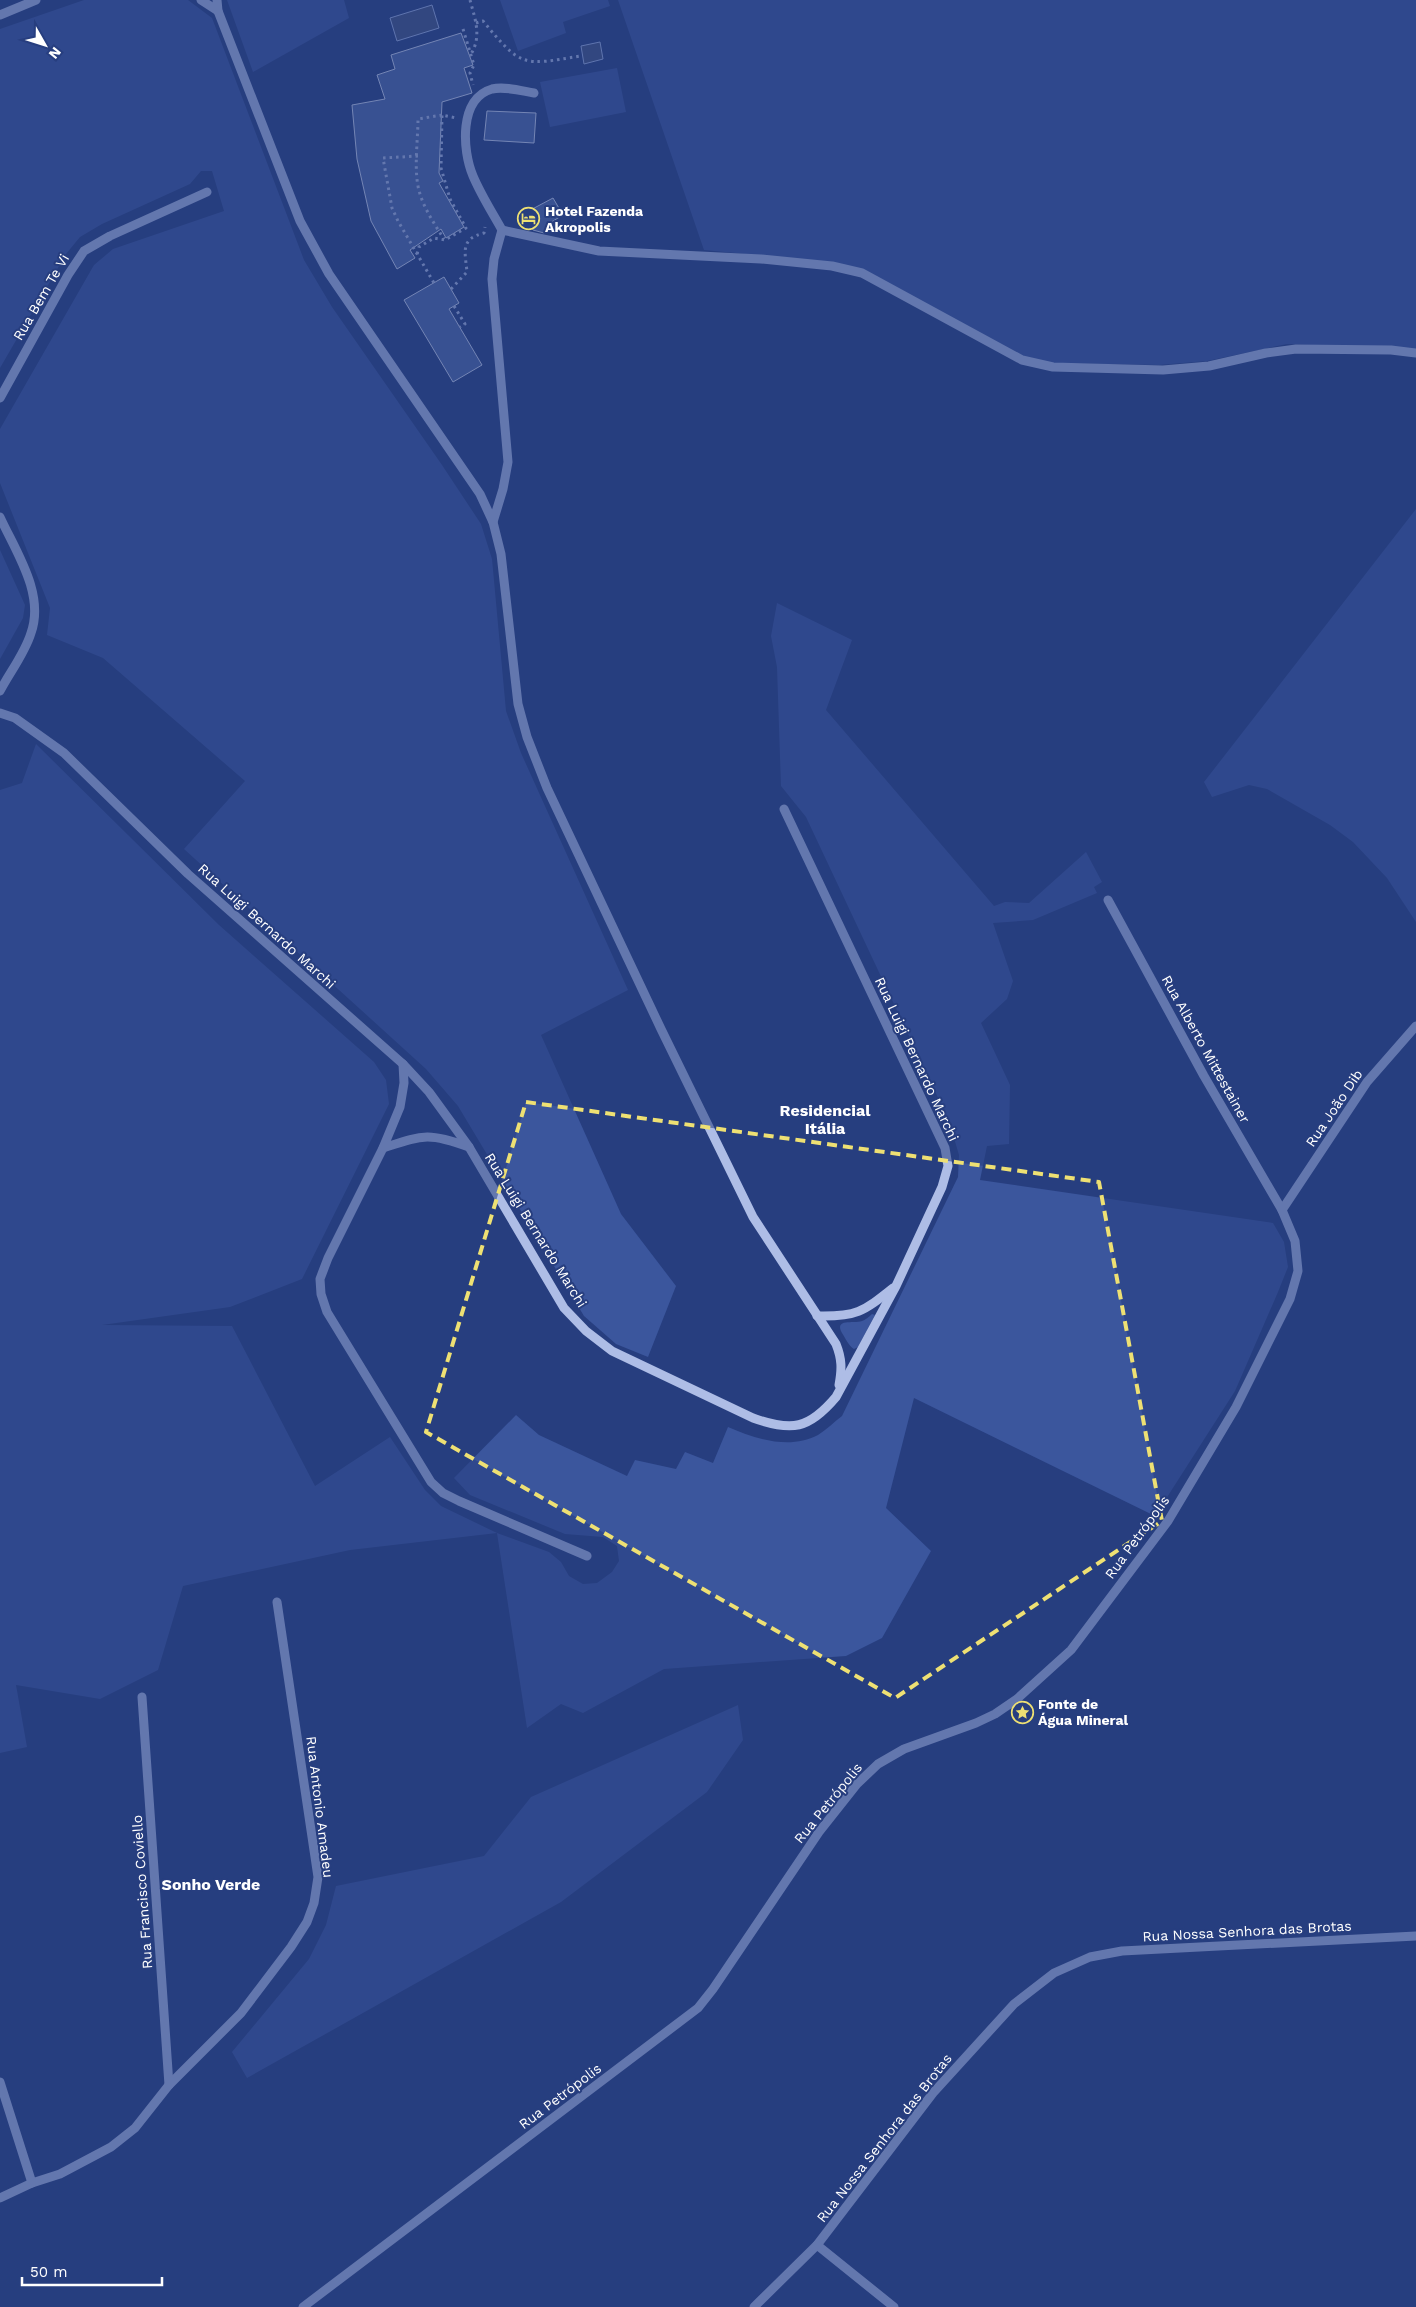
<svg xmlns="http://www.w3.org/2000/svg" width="1416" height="2307" font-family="'Work Sans',sans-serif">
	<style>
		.green { fill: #3b569d }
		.water { fill: #415282; stroke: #a2b6e6 }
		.building { fill: #4f68a8; stroke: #d1dbf5 }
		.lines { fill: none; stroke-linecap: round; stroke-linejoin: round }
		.path { stroke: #aebde6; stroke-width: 3; stroke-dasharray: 2.5 4; stroke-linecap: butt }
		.minor { stroke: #aebde6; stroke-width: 9 }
		.marked { fill: none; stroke: #eee073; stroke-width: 4; stroke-dasharray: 10 6; stroke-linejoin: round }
		.labels { text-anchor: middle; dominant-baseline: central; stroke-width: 4; stroke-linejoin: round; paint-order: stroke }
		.poi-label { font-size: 14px; font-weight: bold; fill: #fff; stroke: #273e7f; text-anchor: start }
		.street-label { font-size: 14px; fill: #fff; stroke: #273e7f }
		.quarter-label { font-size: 16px; font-weight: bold; fill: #fff; stroke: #273e7f }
	</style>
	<rect width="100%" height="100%" fill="#273e7f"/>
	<g class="green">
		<polygon points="84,0 188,0 212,18 304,260 332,307 442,465 481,524 492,559 506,711 521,753 628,990 541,1035 621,1214 676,1286 648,1357 616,1344 584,1316 458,1106 426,1069 184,849 245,781 103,658 47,635 50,608 0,483 0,429 94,265 113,249 224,211 212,171 201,171 190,184 102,224 80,237 66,254 0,368 0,29"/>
		<polygon points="227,0 344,0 349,18 253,72"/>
		<polygon points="500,0 608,0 610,6 563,22 566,33 518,51"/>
		<polygon points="618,0 1416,0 1416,349 1287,344 1207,361 1159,365 1052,363 1023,357 831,262 704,250"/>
		<polygon points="617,68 626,112 550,127 540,82"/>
		<polygon points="1416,509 1416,922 1387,878 1353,842 1330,825 1267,789 1249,785 1212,797 1204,782"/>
		<polygon points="0,550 25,605 23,618 0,659"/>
		<path d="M777,603L852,640L826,710L994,906L1005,902L1029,903L1086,852L1102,882L1094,887L1097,893L1033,920L993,923L1013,981L1007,999L981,1023L1010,1085L1009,1144L987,1146L980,1180L1273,1223L1284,1242L1288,1267L1278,1292L1235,1391L1155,1516L914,1398L886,1508L931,1551L882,1638L846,1656L664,1669L583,1713L561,1704L527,1728L497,1533L350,1550L183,1586L158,1670L100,1699L16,1685L27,1747L0,1753V790L22,783L36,744L219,925L374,1062L386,1080L389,1104L302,1279L230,1307L102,1325L232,1326L315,1486L390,1437L425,1490L441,1506L497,1533L549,1552L561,1562L569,1576L583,1584L597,1583L612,1572L619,1561L617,1546L603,1537L565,1534L470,1495L454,1478L516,1415L539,1435L627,1476L635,1460L676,1469L685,1452L713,1463L728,1427C755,1439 790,1450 818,1435C826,1430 834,1422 842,1416L958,1177L959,1155L949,1121L806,817L781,786L777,667L771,636Z"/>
		<path d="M872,1314L875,1315L858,1347L854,1349C848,1345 846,1339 842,1333C834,1318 853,1324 862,1321C865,1320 869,1317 872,1314Z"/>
		<polygon points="738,1705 743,1740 707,1792 561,1902 247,2078 232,2052 309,1959 326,1925 336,1886 484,1856 531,1797"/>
	</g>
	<g class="water">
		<polygon points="432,5 439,28 397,41 390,18"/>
		<polygon points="600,42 603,59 584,64 581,46"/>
	</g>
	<g class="building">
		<polygon points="461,33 473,65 464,68 472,93 442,102 439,173 443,181 439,183 464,227 446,238 441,229 410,250 415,258 397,269 371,221 357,159 352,105 385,99 377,75 395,69 391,55"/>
		<polygon points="487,111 536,113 534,143 484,140"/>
		<polygon points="553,198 563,215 548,224 551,229 544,233 533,230 523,214"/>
		<polygon points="444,277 459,303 449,309 482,365 453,382 404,300"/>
	</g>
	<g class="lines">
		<g class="path">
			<path d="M470,0C475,19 482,36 471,54"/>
			<path d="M476,23L483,21C521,67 522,66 580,56"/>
			<polyline points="463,29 474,65 470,73 473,85"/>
			<path d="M442,115L418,119C418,141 413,173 420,194C425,210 435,225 444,239"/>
			<polyline points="418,156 383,158 392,208 398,221 434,283"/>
			<polyline points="417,254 419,247 434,238 445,240 466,228 450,199 441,168 442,115 456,118"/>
			<path d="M451,289L467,272C465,251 460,239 484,233L485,227"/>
			<polyline points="454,306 465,324 460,327"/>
		</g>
		<g class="minor">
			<polyline points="201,0 218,11"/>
			<path d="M217,0L218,11L300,221L329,274L480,494L493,522L501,554L518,704L527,737L547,788L661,1029L753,1217L836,1344C842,1359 842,1369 839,1385"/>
			<polyline points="0,15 36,0"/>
			<path d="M534,93C522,91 505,86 492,89C459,98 462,150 473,176C481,195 492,212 502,230L599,251L761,259L832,266L862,273L1022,360L1053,367L1163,370L1209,366L1266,353L1296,349L1391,350L1416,353"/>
			<polyline points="0,398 68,275 84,251 110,236 207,192"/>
			<path d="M0,517C16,552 45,594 31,633C25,653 10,672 0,691"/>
			<polyline points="493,522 503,489 508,462 492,279 494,259 502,230"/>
			<path d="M0,713L15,718L64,753L188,874L403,1064L429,1092L469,1147L564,1308L586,1331L612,1351L753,1418C792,1432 809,1429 836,1397L896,1286L942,1187L948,1166L945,1148L784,809"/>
			<polyline points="403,1064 404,1083 400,1107 383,1148 328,1258 320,1279 321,1294 327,1312 431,1482 443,1493 459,1501 587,1556"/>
			<path d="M383,1148C423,1135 428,1132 469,1147"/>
			<polyline points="1282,1210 1367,1082 1416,1026"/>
			<path d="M817,1316C856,1317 863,1312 893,1288"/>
			<polyline points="142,1697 169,2085"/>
			<polyline points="0,2082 32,2183"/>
			<polyline points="0,2198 32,2183 60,2174 111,2147 135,2128 169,2085 241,2013 291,1947 307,1922 314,1903 318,1877 277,1602"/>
			<polyline points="817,2245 894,2307"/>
			<polyline points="303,2307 698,2008 713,1989 819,1832 857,1784 878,1764 904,1749 976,1723 995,1714 1017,1699 1071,1650 1168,1521 1236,1407 1290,1299 1298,1271 1295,1241 1282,1210 1204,1076 1108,900"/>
			<polyline points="754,2307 817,2245 933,2093 1014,2004 1054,1973 1090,1957 1122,1951 1416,1936"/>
		</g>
	</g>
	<path d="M0 0H1416V2307H0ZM526,1102L1099,1182L1162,1521L895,1698L426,1432Z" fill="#273e7f" fill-opacity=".55" fill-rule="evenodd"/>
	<path class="marked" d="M526,1102L1099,1182L1162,1521L895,1698L426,1432Z"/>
	<defs>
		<symbol id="hotel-ring" viewBox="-11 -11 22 22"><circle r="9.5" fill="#273e7f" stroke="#eee073" stroke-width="1.5"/><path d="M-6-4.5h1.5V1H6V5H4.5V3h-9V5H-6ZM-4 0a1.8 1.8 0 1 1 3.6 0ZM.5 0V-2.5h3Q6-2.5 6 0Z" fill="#eee073"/></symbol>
		<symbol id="sight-ring" viewBox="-11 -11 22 22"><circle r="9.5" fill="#273e7f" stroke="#eee073" stroke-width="1.5"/><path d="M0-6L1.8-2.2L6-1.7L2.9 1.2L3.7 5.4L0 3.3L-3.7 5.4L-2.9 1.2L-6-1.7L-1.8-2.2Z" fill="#eee073"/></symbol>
	</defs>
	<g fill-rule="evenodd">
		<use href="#hotel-ring" x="516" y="206" width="25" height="25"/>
		<use href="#sight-ring" x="1010" y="1700" width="25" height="25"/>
	</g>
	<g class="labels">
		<g class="poi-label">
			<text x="545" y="211">Hotel Fazenda<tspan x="545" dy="16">Akropolis</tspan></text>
			<text x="1038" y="1704">Fonte de<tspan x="1038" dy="16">Água Mineral</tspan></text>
		</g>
		<g class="street-label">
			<text transform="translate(41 297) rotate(-60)">Rua Bem Te Vi</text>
			<text transform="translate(267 926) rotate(42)">Rua Luigi Bernardo Marchi</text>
			<text transform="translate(1206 1049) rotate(61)">Rua Alberto Mittestainer</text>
			<text transform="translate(917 1059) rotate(65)">Rua Luigi Bernardo Marchi</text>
			<text transform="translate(1334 1108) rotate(-56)">Rua João Dib</text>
			<text transform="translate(536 1230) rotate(58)">Rua Luigi Bernardo Marchi</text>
			<text transform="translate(1137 1537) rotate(-54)">Rua Petrópolis</text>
			<text transform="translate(828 1803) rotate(-51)">Rua Petrópolis</text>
			<text transform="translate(320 1807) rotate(83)">Rua Antonio Amadeu</text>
			<text transform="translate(142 1892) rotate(-94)">Rua Francisco Coviello</text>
			<text transform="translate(1247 1931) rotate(-3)">Rua Nossa Senhora das Brotas</text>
			<text transform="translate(560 2096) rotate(-37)">Rua Petrópolis</text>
			<text transform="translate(884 2138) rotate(-52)">Rua Nossa Senhora das Brotas</text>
		</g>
		<g class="quarter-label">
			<text x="825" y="1110">Residencial<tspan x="825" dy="18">Itália</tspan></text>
			<text x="211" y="1884">Sonho Verde</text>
		</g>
	</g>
	<g transform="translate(45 45) rotate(129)" stroke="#273e7f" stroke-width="4" paint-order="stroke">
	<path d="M0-4L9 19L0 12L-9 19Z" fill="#ffffff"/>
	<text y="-8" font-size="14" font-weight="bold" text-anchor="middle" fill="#ffffff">N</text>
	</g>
	<path d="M22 2277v8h140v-8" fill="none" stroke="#ffffff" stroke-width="2.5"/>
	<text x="30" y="2277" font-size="15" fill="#ffffff" stroke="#273e7f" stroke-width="4" paint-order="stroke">50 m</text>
</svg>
